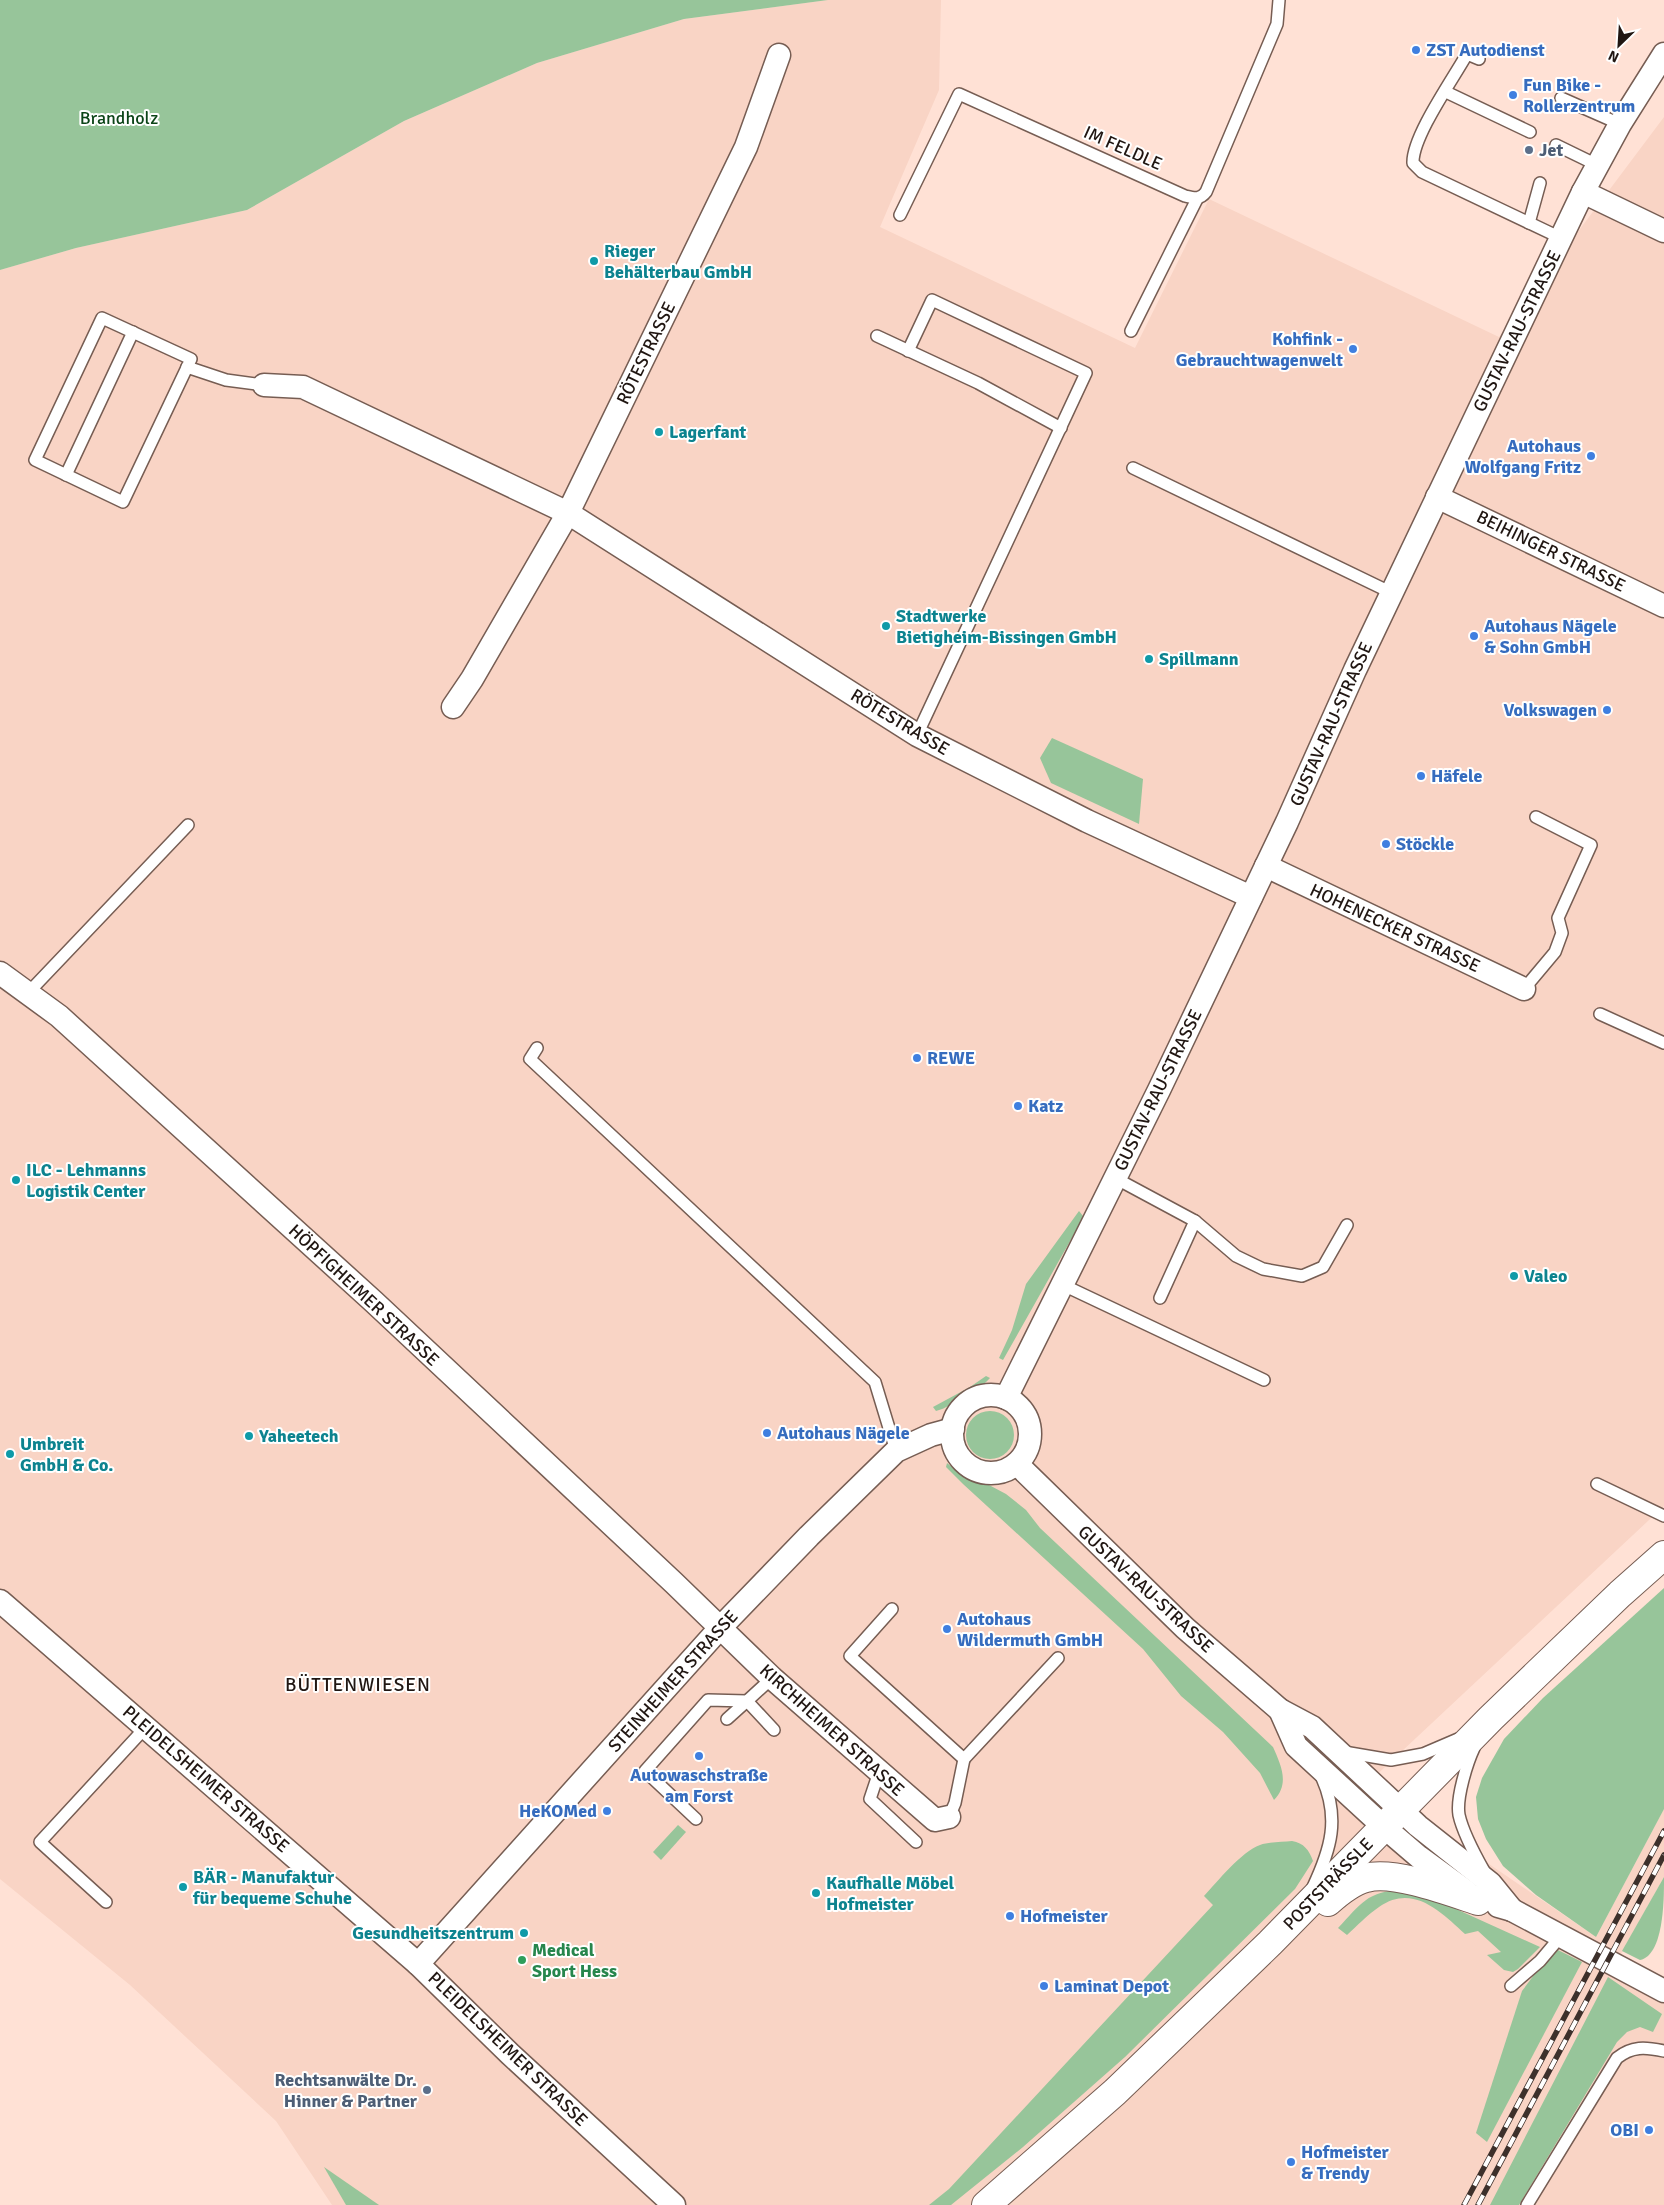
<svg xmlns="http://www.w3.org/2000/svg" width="1664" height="2205" font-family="Signika,sans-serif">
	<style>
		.built { fill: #f9d4c5 }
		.green { fill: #97c59a }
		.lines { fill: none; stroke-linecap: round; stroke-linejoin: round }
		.lane-casing { stroke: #765d53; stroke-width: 14 }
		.street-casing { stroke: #765d53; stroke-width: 25 }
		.secondary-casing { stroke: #765d53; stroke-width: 30 }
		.lane { stroke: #fff; stroke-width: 11 }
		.street { stroke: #fff; stroke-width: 22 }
		.secondary { stroke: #fff; stroke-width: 28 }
		.rail-casing { stroke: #3d302b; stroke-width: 5.5 }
		.rail { stroke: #fff; stroke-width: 4; stroke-dasharray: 11; stroke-linecap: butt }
		.shop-dot { fill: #3f7fe0; stroke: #fff; stroke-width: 2 }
		.service-dot { fill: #5c6f8a; stroke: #fff; stroke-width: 2 }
		.culture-dot { fill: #0f9aa8; stroke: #fff; stroke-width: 2 }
		.leisure-dot { fill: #2e9e5b; stroke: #fff; stroke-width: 2 }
		.labels { text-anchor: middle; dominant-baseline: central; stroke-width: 4; stroke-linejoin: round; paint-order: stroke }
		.shop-label { font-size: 18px; font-weight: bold; fill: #366cbe; stroke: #fff; text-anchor: start }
		.park-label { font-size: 18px; fill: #0b4417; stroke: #fff }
		.street-label { font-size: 18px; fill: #201612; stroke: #fff }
		.service-label { font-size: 18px; font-weight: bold; fill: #4e5e75; stroke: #fff; text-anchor: start }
		.culture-label { font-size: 18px; font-weight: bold; fill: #0d838f; stroke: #fff; text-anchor: start }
		.leisure-label { font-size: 18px; font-weight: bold; fill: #27864d; stroke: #fff; text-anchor: start }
		.neighbourhood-label { font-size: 19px; letter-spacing: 1px; fill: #201612; stroke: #fff }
	</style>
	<rect width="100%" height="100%" fill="#ffe1d5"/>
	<polygon class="built" points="828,0 941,0 939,90 880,227 1135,348 1209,199 1499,337 1664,117 1664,1506 1369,1782 1596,1937 1664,1809 1664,1877 1609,1976 1632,1964 1664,1986 1664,2205 332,2205 276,2121 130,1985 0,1879 0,270 76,248 247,210 404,121 537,63 684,19"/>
	<g class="green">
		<polygon points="0,0 828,0 684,19 537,63 404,121 247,210 76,248 0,270"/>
		<polygon points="1052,738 1143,779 1139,824 1051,783 1040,758"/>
		<polygon points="1079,1211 1083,1216 1082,1220 1003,1360 999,1358 1012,1330 1026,1284"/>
		<path d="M986,1376L990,1378C981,1388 972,1390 962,1397C953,1403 947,1408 936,1411L933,1407L970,1387Z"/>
		<circle cx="990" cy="1435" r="24"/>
		<path d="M947,1463L965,1478L989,1485L1006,1494L1026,1510L1040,1528L1273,1747C1281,1765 1290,1784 1274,1800L1260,1773L1223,1732L1181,1696L1143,1649L963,1484L946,1467Z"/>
		<polygon points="1664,1588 1664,1809 1596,1937 1536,1895 1503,1866 1486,1839 1478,1819 1476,1797 1482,1778 1504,1739 1543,1698"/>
		<polygon points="678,1825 686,1832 661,1860 653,1852"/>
		<path d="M1292,1841C1304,1843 1309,1850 1313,1861L1295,1889L1125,2057L1023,2147L951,2205H929L949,2189L1213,1905L1204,1896C1218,1881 1241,1852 1260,1845C1269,1842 1282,1842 1292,1841Z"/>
		<path d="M1664,1877C1664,1899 1664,1955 1640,1960L1622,1951Z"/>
		<path d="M1402,1890L1445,1904L1540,1947L1518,1969L1513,1972L1504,1970L1487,1955L1501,1952L1478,1931L1465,1934C1441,1912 1413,1883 1379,1907C1367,1915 1357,1926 1347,1935L1338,1928C1361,1904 1367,1891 1402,1890Z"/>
		<polygon points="1558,1950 1582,1962 1487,2142 1476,2133 1522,1991 1543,1963"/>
		<polygon points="1608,1977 1662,2014 1653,2032 1640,2027 1627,2032 1617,2042 1519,2205 1490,2205"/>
		<polygon points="324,2167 379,2205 346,2205"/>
	</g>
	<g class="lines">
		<defs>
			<g id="lane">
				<path d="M1479,59L1467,54C1453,79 1412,137 1413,163L1422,172L1561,238"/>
				<polyline points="1446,92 1530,132"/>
				<polyline points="1561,98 1620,124"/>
				<polyline points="1556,145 1597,165"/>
				<path d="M900,215L959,94L1185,196C1194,198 1200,200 1206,192L1277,24L1279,0"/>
				<polyline points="1529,223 1540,183"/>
				<polygon points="102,318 191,359 123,502 35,460"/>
				<polyline points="1131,331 1197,199"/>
				<polyline points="877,336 978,383 1061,428"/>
				<polyline points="908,351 932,300 1086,373 917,735"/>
				<polyline points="187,367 226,380 264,385"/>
				<polyline points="1133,468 1392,593"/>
				<polyline points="66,475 133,332"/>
				<polyline points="1524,989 1555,952 1562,933 1558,918 1591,845 1536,817"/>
				<polyline points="28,993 188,825"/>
				<polyline points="1600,1014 1664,1043"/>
				<polyline points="537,1048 530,1059 875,1382 896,1451"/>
				<polyline points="1115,1178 1195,1221 1160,1298"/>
				<polyline points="1195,1221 1236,1256 1263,1269 1302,1276 1323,1267 1347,1225"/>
				<polyline points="1061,1284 1264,1380"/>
				<polyline points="1597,1484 1664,1516"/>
				<polyline points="892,1609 850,1656 964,1759 1058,1658"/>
				<polyline points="727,1719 747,1701 774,1730"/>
				<path d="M1474,1748C1467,1763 1456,1798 1459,1815C1463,1833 1475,1855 1484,1871"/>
				<polyline points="1344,1752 1391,1760 1423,1754 1458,1739"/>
				<polyline points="879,1772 870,1799 916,1842"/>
				<polyline points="949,1817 955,1803 964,1759"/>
				<polyline points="696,1819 645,1771 708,1700 747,1701 772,1678"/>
				<path d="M1313,1887C1331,1849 1340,1818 1322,1778"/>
				<polyline points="106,1902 40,1842 146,1727"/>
				<polyline points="1511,1986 1540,1961 1561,1936"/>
				<path d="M1527,2205L1617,2058C1632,2046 1645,2047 1664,2051"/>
			</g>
			<g id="street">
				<polyline points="1583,192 1664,231"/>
				<polyline points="264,385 303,387 568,513 917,735 1087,821 1251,897"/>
				<polyline points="1437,497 1664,606"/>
				<polyline points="453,707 472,679 568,513 746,147 779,55"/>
				<polyline points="1266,866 1524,989"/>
				<polyline points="0,973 59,1016 374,1302 674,1583 772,1678 935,1820 949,1817"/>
				<circle cx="991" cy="1434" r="39"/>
				<polyline points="1006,1398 1159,1090 1287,822 1355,670 1583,192 1620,124 1664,54"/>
				<polyline points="1017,1464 1185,1628 1280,1710 1312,1727 1418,1826 1490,1883 1512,1910"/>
				<polyline points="0,1601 418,1964 510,2054 674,2205"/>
				<polyline points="1280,1710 1296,1746 1384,1827 1419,1857 1467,1892"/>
				<polyline points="1498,1906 1512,1910 1664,1991"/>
				<polyline points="418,1964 720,1628 809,1536 896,1451 931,1435 953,1429"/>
			</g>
			<g id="secondary">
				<path d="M1328,1902C1339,1892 1351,1882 1366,1878C1393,1870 1451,1892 1478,1901"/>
				<polyline points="986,2205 1115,2092 1270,1943 1491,1718 1620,1594 1664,1555"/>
			</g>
		</defs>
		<use href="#lane" class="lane-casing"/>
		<use href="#street" class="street-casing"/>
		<use href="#secondary" class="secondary-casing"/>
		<use href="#lane" class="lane"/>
		<use href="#street" class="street"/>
		<use href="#secondary" class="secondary"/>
		<defs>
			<g id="rail">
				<polyline points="1464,2205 1664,1831"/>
				<polyline points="1478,2205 1664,1855"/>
			</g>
		</defs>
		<use href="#rail" class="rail-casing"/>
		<use href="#rail" class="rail"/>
	</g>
	<g class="shop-dot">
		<circle cx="1416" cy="50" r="5"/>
		<circle cx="1513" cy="95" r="5"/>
		<circle cx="1353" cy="349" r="5"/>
		<circle cx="1591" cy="456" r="5"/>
		<circle cx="1474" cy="636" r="5"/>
		<circle cx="1607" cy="710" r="5"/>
		<circle cx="1421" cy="776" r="5"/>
		<circle cx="1386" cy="844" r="5"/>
		<circle cx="917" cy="1058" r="5"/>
		<circle cx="1018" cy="1106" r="5"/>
		<circle cx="767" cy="1433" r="5"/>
		<circle cx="947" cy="1629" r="5"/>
		<circle cx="699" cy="1756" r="5"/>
		<circle cx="607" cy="1811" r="5"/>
		<circle cx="1010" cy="1916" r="5"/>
		<circle cx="1044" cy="1986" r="5"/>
		<circle cx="1649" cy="2130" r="5"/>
		<circle cx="1291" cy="2162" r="5"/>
	</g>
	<g class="service-dot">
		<circle cx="1529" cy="150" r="5"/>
		<circle cx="427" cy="2090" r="5"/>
	</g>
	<g class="culture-dot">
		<circle cx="594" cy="261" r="5"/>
		<circle cx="659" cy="432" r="5"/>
		<circle cx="886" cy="626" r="5"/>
		<circle cx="1149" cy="659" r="5"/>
		<circle cx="16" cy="1180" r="5"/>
		<circle cx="1514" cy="1276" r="5"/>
		<circle cx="249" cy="1436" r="5"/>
		<circle cx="10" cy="1454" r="5"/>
		<circle cx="183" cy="1887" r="5"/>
		<circle cx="816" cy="1893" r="5"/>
		<circle cx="524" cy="1933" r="5"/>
	</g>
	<circle class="leisure-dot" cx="522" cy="1960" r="5"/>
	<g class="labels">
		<g class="shop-label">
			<text x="1426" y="50">ZST Autodienst</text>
			<text x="1523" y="85">Fun Bike -<tspan x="1523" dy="21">Rollerzentrum</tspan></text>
			<text x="1343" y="339" text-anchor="end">Kohfink -<tspan x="1343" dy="21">Gebrauchtwagenwelt</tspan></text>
			<text x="1581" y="446" text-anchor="end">Autohaus<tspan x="1581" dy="21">Wolfgang Fritz</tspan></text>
			<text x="1484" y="626">Autohaus Nägele<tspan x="1484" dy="21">&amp; Sohn GmbH</tspan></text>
			<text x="1597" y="710" text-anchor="end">Volkswagen</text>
			<text x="1431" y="776">Häfele</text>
			<text x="1396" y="844">Stöckle</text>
			<text x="927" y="1058">REWE</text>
			<text x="1028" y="1106">Katz</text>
			<text x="777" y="1433">Autohaus Nägele</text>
			<text x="957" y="1619">Autohaus<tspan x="957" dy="21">Wildermuth GmbH</tspan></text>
			<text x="699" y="1775" text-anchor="middle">Autowaschstraße<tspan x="699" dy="21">am Forst</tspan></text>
			<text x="597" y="1811" text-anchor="end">HeKOMed</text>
			<text x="1020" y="1916">Hofmeister</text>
			<text x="1054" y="1986">Laminat Depot</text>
			<text x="1639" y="2130" text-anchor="end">OBI</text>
			<text x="1301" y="2152">Hofmeister<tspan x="1301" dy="21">&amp; Trendy</tspan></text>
		</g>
		<g class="park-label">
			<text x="119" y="118">Brandholz</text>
		</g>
		<g class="street-label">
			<text transform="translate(1123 148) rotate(24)">IM FELDLE</text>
			<text transform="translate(1517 331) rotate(-64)">GUSTAV-RAU-STRASSE</text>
			<text transform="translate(646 353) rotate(-64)">RÖTESTRASSE</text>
			<text transform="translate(1551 551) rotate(26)">BEIHINGER STRASSE</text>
			<text transform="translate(900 722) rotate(31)">RÖTESTRASSE</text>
			<text transform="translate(1331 724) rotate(-66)">GUSTAV-RAU-STRASSE</text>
			<text transform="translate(1395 928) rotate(25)">HOHENECKER STRASSE</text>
			<text transform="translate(1158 1090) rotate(-64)">GUSTAV-RAU-STRASSE</text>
			<text transform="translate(364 1295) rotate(43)">HÖPFIGHEIMER STRASSE</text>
			<text transform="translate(1146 1589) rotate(43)">GUSTAV-RAU-STRASSE</text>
			<text transform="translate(673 1681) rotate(-48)">STEINHEIMER STRASSE</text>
			<text transform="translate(832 1730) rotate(42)">KIRCHHEIMER STRASSE</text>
			<text transform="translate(206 1779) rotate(41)">PLEIDELSHEIMER STRASSE</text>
			<text transform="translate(1328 1884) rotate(-46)">POSTSTRÄSSLE</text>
			<text transform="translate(508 2049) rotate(44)">PLEIDELSHEIMER STRASSE</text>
		</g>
		<g class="service-label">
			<text x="1539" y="150">Jet</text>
			<text x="417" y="2080" text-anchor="end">Rechtsanwälte Dr.<tspan x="417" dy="21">Hinner &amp; Partner</tspan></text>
		</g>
		<g class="culture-label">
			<text x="604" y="251">Rieger<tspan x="604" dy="21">Behälterbau GmbH</tspan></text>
			<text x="669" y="432">Lagerfant</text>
			<text x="896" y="616">Stadtwerke<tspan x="896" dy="21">Bietigheim-Bissingen GmbH</tspan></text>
			<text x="1159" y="659">Spillmann</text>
			<text x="26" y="1170">ILC - Lehmanns<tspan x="26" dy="21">Logistik Center</tspan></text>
			<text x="1524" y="1276">Valeo</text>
			<text x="259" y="1436">Yaheetech</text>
			<text x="20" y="1444">Umbreit<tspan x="20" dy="21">GmbH &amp; Co.</tspan></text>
			<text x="193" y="1877">BÄR - Manufaktur<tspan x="193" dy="21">für bequeme Schuhe</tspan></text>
			<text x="826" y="1883">Kaufhalle Möbel<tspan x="826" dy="21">Hofmeister</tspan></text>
			<text x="514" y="1933" text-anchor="end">Gesundheitszentrum</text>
		</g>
		<g class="leisure-label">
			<text x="532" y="1950">Medical<tspan x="532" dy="21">Sport Hess</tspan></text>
		</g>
		<g class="neighbourhood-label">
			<text x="358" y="1685">BÜTTENWIESEN</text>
		</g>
	</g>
	<g transform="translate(1619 45) rotate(205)" stroke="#ffffff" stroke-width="4" paint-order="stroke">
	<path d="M0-4L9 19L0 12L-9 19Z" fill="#201612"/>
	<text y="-8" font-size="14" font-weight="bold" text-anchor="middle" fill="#201612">N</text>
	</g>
</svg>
